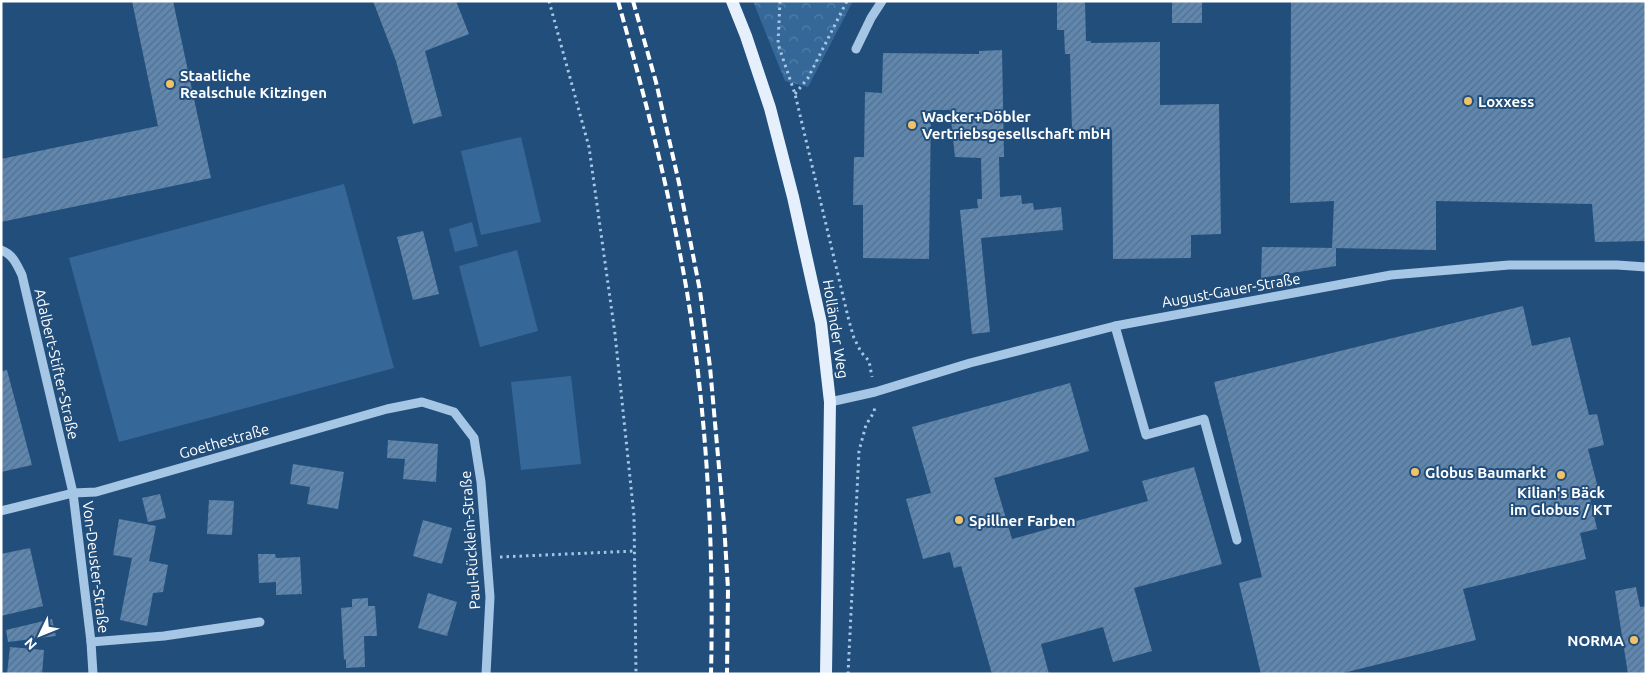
<svg xmlns="http://www.w3.org/2000/svg" width="1647" height="675" font-family="Ubuntu,sans-serif">
	<style>
		.forest { fill: url(#forest-crowns) }
		.pitch { fill: #356899 }
		.building { fill: url(#building-hatch) }
		.lines { fill: none; stroke-linecap: round; stroke-linejoin: round }
		.path { stroke: #a5c6e5; stroke-width: 3; stroke-dasharray: 2.5 4; stroke-linecap: butt }
		.minor { stroke: #a5c6e5; stroke-width: 9 }
		.major { stroke: #e6f0fd; stroke-width: 12 }
		.rail { stroke: #fff; stroke-width: 4; stroke-dasharray: 9 4; stroke-linecap: butt }
		.poi-dot { fill: #f1c267; stroke: #224e7b; stroke-width: 2 }
		.labels { text-anchor: middle; dominant-baseline: central; stroke-width: 4; stroke-linejoin: round; paint-order: stroke }
		.poi-label { font-size: 15px; font-weight: bold; fill: #fff; stroke: #224e7b; text-anchor: start }
		.street-label { font-size: 15px; fill: #fff; stroke: #224e7b }
	</style>
	<defs>
		<pattern id="forest-crowns" width="20" height="18" patternUnits="userSpaceOnUse" patternTransform="scale(1.25)"><rect width="20" height="18" fill="#356899"/><path d="M2 6a3 3 0 1 1 6 0M12 15a3 3 0 1 1 6 0" fill="none" stroke="#537fa8"/></pattern>
		<pattern id="building-hatch" width="6" height="6" patternUnits="userSpaceOnUse" patternTransform="scale(1.25)"><rect width="6" height="6" fill="#5f87af"/><path d="M-1 1l2-2M0 6l6-6M5 7l2-2" fill="none" stroke="#576f87"/></pattern>
	</defs>
	<rect width="100%" height="100%" fill="#224e7b"/>
	<polygon class="forest" points="753,1 853,1 808,87 785,81"/>
	<g class="pitch">
		<polygon points="521,137 541,222 481,235 461,151"/>
		<polygon points="344,184 394,368 119,442 69,258"/>
		<polygon points="472,222 478,246 455,252 449,229"/>
		<polygon points="517,250 538,331 480,347 459,266"/>
		<polygon points="571,376 581,464 521,470 511,382"/>
	</g>
	<g class="building">
		<polygon points="132,1 173,1 211,178 1,222 1,159 158,126"/>
		<polygon points="373,1 456,1 469,34 425,51 442,116 413,124 396,61"/>
		<polygon points="1057,1 1085,1 1086,41 1091,41 1091,43 1160,42 1160,105 1219,104 1221,234 1191,235 1191,258 1113,259 1112,130 1072,131 1070,54 1065,54 1064,30 1057,30"/>
		<rect x="1172" y="1" width="30" height="22"/>
		<polygon points="1291,1 1646,1 1646,241 1595,242 1592,204 1436,201 1436,250 1332,248 1334,201 1290,203"/>
		<polygon points="1002,50 1004,157 999,157 1000,197 1021,195 1022,204 1033,203 1034,210 1061,207 1063,230 981,238 990,332 972,334 960,210 978,208 977,199 982,199 981,158 955,157 950,110 931,110 929,259 863,258 863,205 853,205 854,157 864,157 865,92 882,93 883,53 979,54 979,51"/>
		<polygon points="423,231 439,294 413,300 397,237"/>
		<polygon points="1262,247 1336,248 1336,266 1261,278"/>
		<polygon points="1523,306 1532,346 1570,337 1589,415 1597,414 1604,445 1588,449 1600,496 1590,498 1597,529 1580,533 1586,559 1463,589 1476,640 1339,674 1261,674 1239,583 1262,577 1214,382"/>
		<polygon points="7,370 32,465 1,472 1,371"/>
		<polygon points="1070,383 1089,451 994,478 1012,539 1148,501 1142,481 1194,467 1222,564 1134,588 1152,651 1113,662 1103,627 1041,644 1049,674 992,674 961,566 954,568 950,552 923,559 906,499 931,493 912,427"/>
		<polygon points="388,440 438,444 436,482 403,479 405,459 387,458"/>
		<polygon points="293,464 344,472 338,509 307,504 310,487 290,484"/>
		<polygon points="160,494 166,518 148,522 142,498"/>
		<polygon points="209,500 234,501 232,535 207,534"/>
		<polygon points="119,519 156,526 149,561 168,565 163,592 153,593 147,626 120,620 132,558 113,555"/>
		<polygon points="423,520 452,528 442,564 413,556"/>
		<polygon points="30,548 43,606 1,616 1,554"/>
		<polygon points="258,554 275,554 276,558 300,557 302,594 276,595 276,582 259,583"/>
		<polygon points="1636,587 1640,607 1646,606 1646,674 1628,674 1615,591"/>
		<polygon points="428,593 457,602 447,636 418,628"/>
		<polygon points="368,598 368,606 375,606 377,636 364,636 365,667 346,668 346,659 344,660 341,608 352,607 352,599"/>
		<polygon points="52,619 56,636 8,642 6,630"/>
		<polygon points="10,647 44,650 42,674 7,674"/>
	</g>
	<g class="lines">
		<g class="path">
			<polyline points="549,1 589,147 615,334 634,516 636,674"/>
			<polyline points="780,1 778,44 795,94 849,321 854,338 861,352 869,361 872,377"/>
			<polyline points="795,94 808,78 847,1"/>
			<polyline points="500,557 635,551"/>
			<polyline points="848,674 859,451 866,425 874,412 875,406"/>
		</g>
		<g class="minor">
			<polyline points="856,49 871,18 882,1"/>
			<path d="M1,250C13,254 17,265 22,275L73,493L91,642L93,674"/>
			<polyline points="1115,326 1146,435 1204,419 1237,540"/>
			<polyline points="830,402 875,392 970,363 1115,326 1391,275 1509,265 1617,265 1646,267"/>
			<polyline points="1,511 73,493 96,492 387,409 422,402 454,412 474,438 481,482 490,597 486,674"/>
			<polyline points="91,642 164,636 260,622"/>
		</g>
		<polyline class="major" points="732,1 746,36 770,108 793,197 821,323 830,402 826,674"/>
		<g class="rail">
			<path d="M618,1C645,97 670,194 687,292C707,418 714,546 711,674"/>
			<polyline points="633,1 656,82 679,183 700,291 710,367 724,523 728,589 727,674"/>
		</g>
	</g>
	<g class="poi-dot">
		<circle cx="170" cy="84" r="5"/>
		<circle cx="1468" cy="101" r="5"/>
		<circle cx="912" cy="125" r="5"/>
		<circle cx="1415" cy="472" r="5"/>
		<circle cx="1561" cy="475" r="5"/>
		<circle cx="959" cy="520" r="5"/>
		<circle cx="1634" cy="640" r="5"/>
	</g>
	<g class="labels">
		<g class="poi-label">
			<text x="180" y="75">Staatliche<tspan x="180" dy="17">Realschule Kitzingen</tspan></text>
			<text x="1478" y="101">Loxxess</text>
			<text x="922" y="116">Wacker+Döbler<tspan x="922" dy="17">Vertriebsgesellschaft mbH</tspan></text>
			<text x="1425" y="472">Globus Baumarkt</text>
			<text x="1561" y="492" text-anchor="middle">Kilian's Bäck<tspan x="1561" dy="17">im Globus / KT</tspan></text>
			<text x="969" y="520">Spillner Farben</text>
			<text x="1624" y="640" text-anchor="end">NORMA</text>
		</g>
		<g class="street-label">
			<text transform="translate(1231 290) rotate(-10)">August-Gauer-Straße</text>
			<text transform="translate(836 329) rotate(81)">Holländer Weg</text>
			<text transform="translate(57 364) rotate(77)">Adalbert-Stifter-Straße</text>
			<text transform="translate(224 441) rotate(-16)">Goethestraße</text>
			<text transform="translate(470 540) rotate(-94)">Paul-Rücklein-Straße</text>
			<text transform="translate(96 567) rotate(83)">Von-Deuster-Straße</text>
		</g>
	</g>
	<rect width="1647" height="675" fill="none" stroke="#ffffff" stroke-width="5"/>
	<g transform="translate(40 635) rotate(227)" stroke="#224e7b" stroke-width="4" paint-order="stroke">
	<path d="M0-4L9 19L0 12L-9 19Z" fill="#ffffff"/>
	<text y="-8" font-size="14" font-weight="bold" text-anchor="middle" fill="#ffffff">N</text>
	</g>
</svg>
